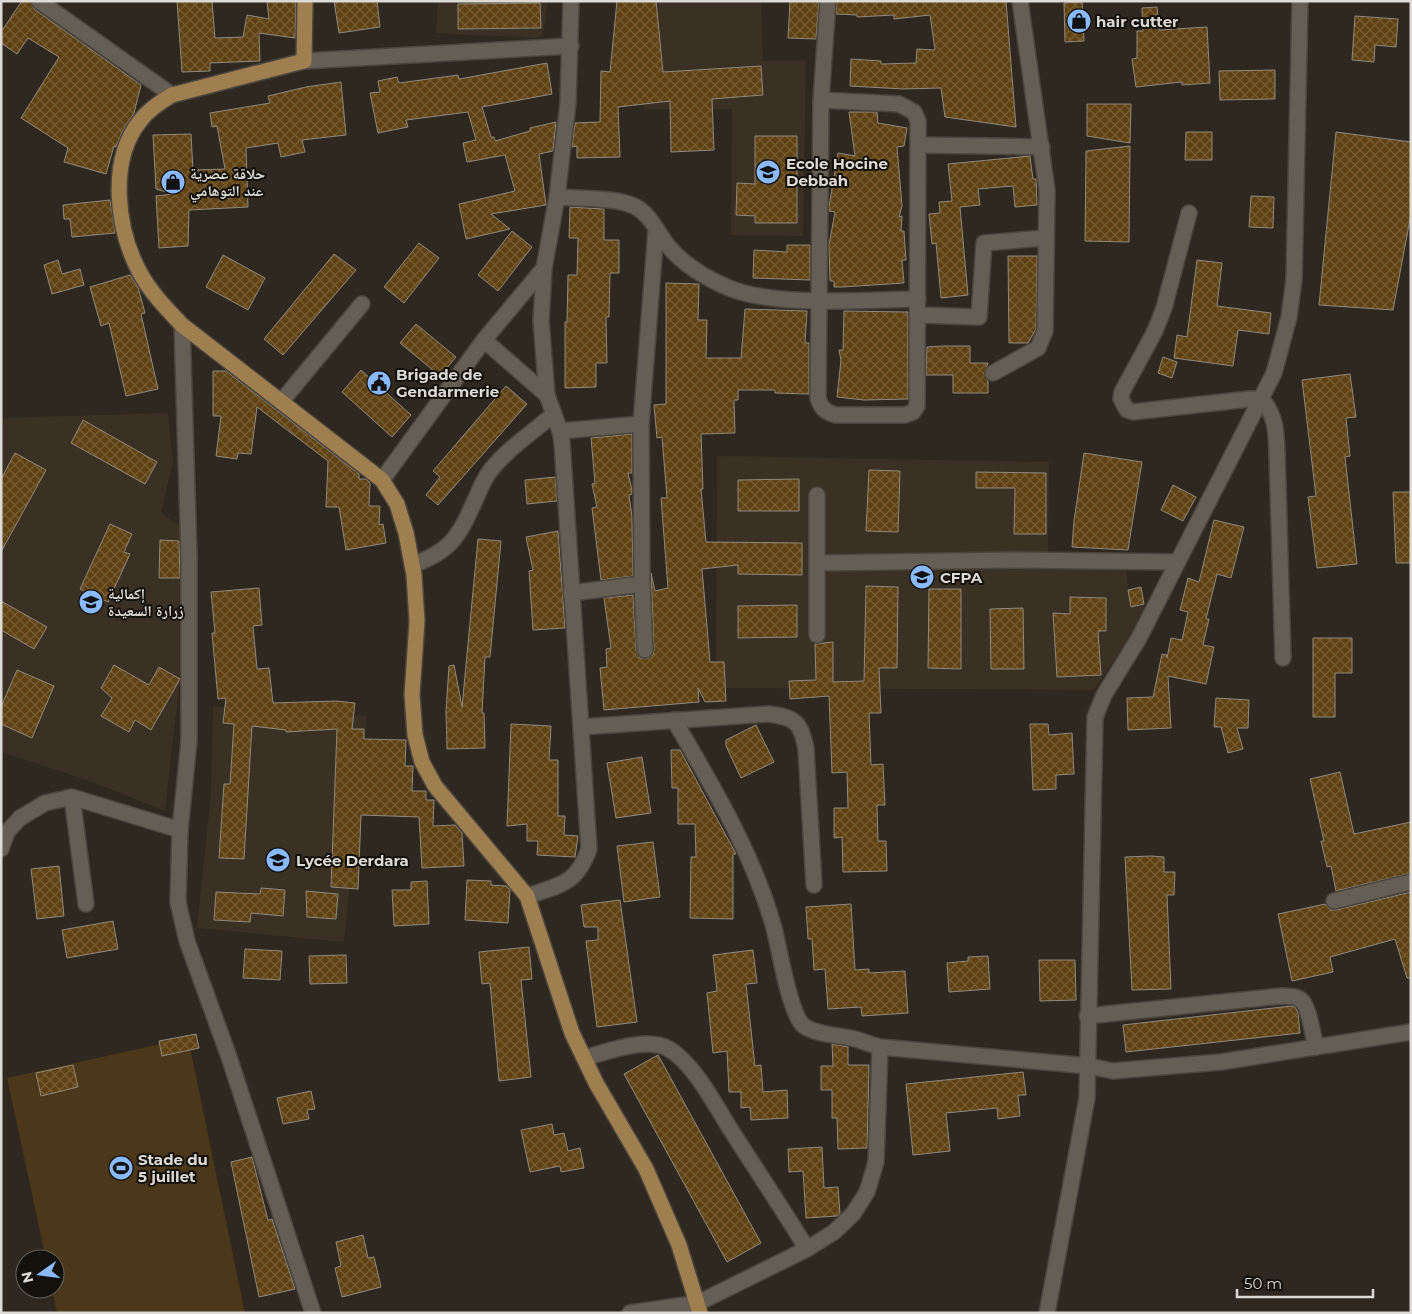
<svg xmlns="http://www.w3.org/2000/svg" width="1412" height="1314" font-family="Montserrat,'Noto Naskh Arabic',sans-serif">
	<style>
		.built { fill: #3a3024 }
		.grass { fill: #4b3719 }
		.building { fill: url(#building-cross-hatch); stroke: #90897f }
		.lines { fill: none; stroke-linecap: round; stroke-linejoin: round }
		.minor-casing { stroke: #4a453e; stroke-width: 18 }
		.major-casing { stroke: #4a453e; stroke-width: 18 }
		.minor { stroke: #655e55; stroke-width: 15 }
		.major { stroke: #9f7f4f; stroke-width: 15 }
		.labels { text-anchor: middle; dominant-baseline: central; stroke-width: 4; stroke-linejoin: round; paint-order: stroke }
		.poi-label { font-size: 15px; font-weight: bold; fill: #dedad5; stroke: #14110d; text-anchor: start }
	</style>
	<defs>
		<pattern id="building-cross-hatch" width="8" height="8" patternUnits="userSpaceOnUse" patternTransform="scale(1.25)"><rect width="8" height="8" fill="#5f4213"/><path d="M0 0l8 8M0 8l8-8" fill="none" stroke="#765d34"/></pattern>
	</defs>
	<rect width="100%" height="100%" fill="#2e2820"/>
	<g class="built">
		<polygon points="438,1 548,1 543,34 536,38 436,33"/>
		<polygon points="644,1 761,1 763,61 806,60 803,236 731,235 732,109 644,109"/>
		<polygon points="168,413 173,462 161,513 180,526 180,679 165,811 92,782 1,752 1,418"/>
		<polygon points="717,456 1049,462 1048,557 1126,561 1128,593 1140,597 1146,612 1094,690 716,688"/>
		<polygon points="213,707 367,716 344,942 197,928 211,792"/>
	</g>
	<polygon class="grass" points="188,1038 245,1313 57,1313 52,1289 55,1289 55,1259 46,1259 7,1078"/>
	<g class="building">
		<polygon points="22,1 30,1 34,9 141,85 134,113 122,132 116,147 114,146 106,174 64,162 68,148 21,118 59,57 28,38 17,54 1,43 1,32"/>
		<polygon points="177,1 212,1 215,38 243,37 247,15 269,19 267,1 296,1 295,38 259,33 260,61 210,63 210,71 182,72"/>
		<polygon points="334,1 377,1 380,27 339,33"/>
		<polygon points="617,1 656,1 663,72 761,66 763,95 712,99 714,150 671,152 670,101 618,107 620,157 577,158 577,146 572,147 575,123 600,122 601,71 610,72"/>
		<polygon points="790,1 819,1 816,39 788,38"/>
		<polygon points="837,1 1006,1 1016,127 945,117 941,88 903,89 850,86 851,59 881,61 881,64 916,63 917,49 935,50 930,15 894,19 894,15 857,17 857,15 836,14"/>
		<polygon points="1082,2 1084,41 1065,42 1064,3"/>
		<polygon points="540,3 541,28 458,29 458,4"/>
		<polygon points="1157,7 1159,30 1207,27 1210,83 1182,85 1182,82 1136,87 1132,59 1137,58 1137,31 1143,31 1142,8"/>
		<polygon points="1355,16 1398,19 1396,47 1375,45 1374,62 1352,60"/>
		<polygon points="547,63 552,94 482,107 491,137 494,137 495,141 530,131 530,128 556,122 553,151 539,154 546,205 491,214 510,229 466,239 459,204 515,191 505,155 467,162 463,143 476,140 468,112 406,120 408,127 378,133 370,93 380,92 378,81 397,77 399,83 458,75 459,79"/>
		<polygon points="1275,70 1275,99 1220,100 1219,71"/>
		<polygon points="341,82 346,135 302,140 305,152 281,157 278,143 246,148 248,207 189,210 188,246 159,248 156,196 173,194 156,189 153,135 191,134 193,170 225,169 217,126 212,127 210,113 270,103 268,96 306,87"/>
		<polygon points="1087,104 1131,104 1130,143 1087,136"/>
		<polygon points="849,112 877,112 878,123 907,128 904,146 897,147 902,206 899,217 902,216 901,231 904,231 906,260 902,260 904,283 842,287 834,287 834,281 830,281 829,245 835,212 829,211 829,207 838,153 855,156"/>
		<polygon points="1186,132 1212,132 1212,160 1185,160"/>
		<polygon points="1336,132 1411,142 1411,214 1393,310 1319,305"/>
		<polygon points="755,136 797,136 797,223 755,223 755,216 736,215 737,183 755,184"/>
		<polygon points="1130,146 1129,242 1085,241 1086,151"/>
		<polygon points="1030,156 1033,179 1036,179 1037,205 1015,207 1013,186 978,189 980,205 960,207 968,295 941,298 936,243 932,244 929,214 940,213 939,202 952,201 948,164"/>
		<polygon points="1251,196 1274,197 1273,228 1249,227"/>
		<polygon points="110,200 115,233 72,237 70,219 64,219 63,205"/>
		<polygon points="570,207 604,209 604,240 619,240 619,273 610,273 609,317 606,317 607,363 596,363 596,387 565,388 565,322 567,322 568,275 577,275 578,238 569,238"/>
		<polygon points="512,231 532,247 498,291 478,275"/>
		<polygon points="419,243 439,258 404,303 384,287"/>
		<polygon points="787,245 810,245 810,280 753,278 754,250 787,252"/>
		<polygon points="334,254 356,270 283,355 264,339"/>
		<polygon points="223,255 265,278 248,310 206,287"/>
		<polygon points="1008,256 1037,256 1036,329 1028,343 1009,343"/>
		<polygon points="58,260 62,274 80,269 84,285 52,294 44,265"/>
		<polygon points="1197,260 1222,263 1217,306 1271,313 1269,334 1238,330 1233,366 1174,358 1177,335 1187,337"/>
		<polygon points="130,275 138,287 145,313 141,314 158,389 126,396 109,323 101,326 90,287"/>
		<polygon points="666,283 699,284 698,320 707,320 706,358 741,358 745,309 807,311 805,343 809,343 809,394 775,393 775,390 738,390 738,400 734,400 735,433 701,434 703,489 701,489 706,542 802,543 802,575 738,574 738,565 702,569 710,662 724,662 726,701 705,702 698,688 699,702 604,710 600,668 607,667 606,649 611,648 604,598 633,595 636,651 640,658 646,659 653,655 654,650 651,573 655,591 668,588 661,498 667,498 662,437 657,438 654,405 666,404"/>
		<polygon points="844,311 908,312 908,399 864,400 837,397 841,360 839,350 843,350"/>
		<polygon points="416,324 456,357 440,376 400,343"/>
		<polygon points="943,346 970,346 970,363 988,363 984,373 988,381 988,393 953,393 953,375 926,375 927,347"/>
		<polygon points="1163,357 1177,362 1172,378 1158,373"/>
		<polygon points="361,370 411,415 392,437 342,392"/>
		<polygon points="213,371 226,371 359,474 359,479 366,479 370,483 369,506 380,506 379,525 383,524 386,543 346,550 339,507 326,507 328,461 257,407 251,454 238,453 237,459 216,456 221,416 213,416"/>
		<polygon points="1350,374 1356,417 1346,418 1350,456 1345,457 1357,564 1317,568 1308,497 1316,496 1302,380"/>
		<polygon points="506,386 527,404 438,505 426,495 440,477 433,471"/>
		<polygon points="83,420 157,462 145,484 71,443"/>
		<polygon points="632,434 632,473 628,473 632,490 632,494 629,495 632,517 633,576 601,580 592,508 597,507 592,484 595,483 591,438"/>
		<polygon points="15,453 46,470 1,552 1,479"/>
		<polygon points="1084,453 1142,462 1128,550 1072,547 1074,521"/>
		<polygon points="869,470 900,471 898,532 866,531"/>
		<polygon points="976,472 1046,473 1046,534 1014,534 1015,488 976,488"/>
		<polygon points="555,477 557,501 527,504 525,480"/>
		<polygon points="799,479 799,511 738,511 738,480"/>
		<polygon points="1173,485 1196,497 1183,521 1161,510"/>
		<polygon points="1393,492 1411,492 1411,563 1396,563"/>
		<polygon points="1214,520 1244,527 1231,578 1217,574 1206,619 1209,619 1203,645 1214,647 1206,684 1168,676 1171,728 1128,730 1127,698 1153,697 1162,654 1167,655 1167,658 1171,638 1182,640 1188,612 1180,610 1188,578 1199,582"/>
		<polygon points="110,524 132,534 124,552 130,554 108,602 80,589"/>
		<polygon points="558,531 565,628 533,630 529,571 533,570 526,537"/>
		<polygon points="478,539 501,541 490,657 485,657 482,713 484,713 485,748 447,749 446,711 449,666 454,665 462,707"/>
		<polygon points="160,540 179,541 180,578 159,578"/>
		<polygon points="866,586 898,587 897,668 879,668 881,713 869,713 871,765 883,764 885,805 877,805 878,841 886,841 887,871 843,872 842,837 834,838 834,808 848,808 847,772 832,773 829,696 790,699 789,681 816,680 815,644 833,642 833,682 864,681"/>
		<polygon points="1141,587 1144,604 1131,607 1128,590"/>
		<polygon points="259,588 262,625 253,626 257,669 269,668 273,703 336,701 355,703 352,729 364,729 364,739 406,740 405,766 413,766 412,791 426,791 426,800 434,800 433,826 455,825 462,833 464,866 422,868 419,817 361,815 358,889 331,887 337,729 286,732 286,730 252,726 244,859 219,858 224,784 230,784 234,724 223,723 226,698 218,699 212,633 215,633 211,592"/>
		<polygon points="929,589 961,589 961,669 928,668"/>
		<polygon points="1070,597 1106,598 1106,631 1098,631 1101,675 1057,677 1053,613 1070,614"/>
		<polygon points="1,601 47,627 34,649 1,630"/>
		<polygon points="797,605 797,637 738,638 738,606"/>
		<polygon points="1023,608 1024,669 991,669 990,609"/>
		<polygon points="1313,638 1352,638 1352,673 1335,673 1335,717 1313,717"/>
		<polygon points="114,665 149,685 159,667 180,679 151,730 135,720 129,732 101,716 112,698 101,688"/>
		<polygon points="17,670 54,686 32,738 1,724 1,707"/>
		<polygon points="1216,698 1249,700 1248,728 1237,728 1243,749 1228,753 1221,727 1214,727"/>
		<polygon points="511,724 551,726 549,760 558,760 558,816 565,816 564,835 578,836 575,857 537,855 538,841 527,841 527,824 507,826"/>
		<polygon points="1030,724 1048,724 1049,735 1072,733 1074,774 1056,775 1056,789 1033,790"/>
		<polygon points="756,725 774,762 741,778 726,746 726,740"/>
		<polygon points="671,750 680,750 736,854 733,854 733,919 690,918 691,857 696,857 695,824 678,824 678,788 672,788"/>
		<polygon points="642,757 651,813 616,818 607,763"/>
		<polygon points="1340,772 1354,834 1411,822 1411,873 1336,891 1331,866 1327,867 1321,841 1324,841 1310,779"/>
		<polygon points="653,842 660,897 624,902 617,846"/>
		<polygon points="1152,856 1164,857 1164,872 1175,872 1174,895 1167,895 1171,989 1132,990 1125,857"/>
		<polygon points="59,866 64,916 37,919 31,869"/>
		<polygon points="467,880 491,881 491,885 506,886 510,890 508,923 465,920"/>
		<polygon points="427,881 429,924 394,926 392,890 411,890 411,882"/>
		<polygon points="261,888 285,890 283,916 251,913 250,922 214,920 216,892 260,894"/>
		<polygon points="306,891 338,894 336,919 307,917"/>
		<polygon points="1411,892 1411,978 1407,978 1395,939 1330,957 1333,972 1292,981 1278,914 1325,904 1331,910 1336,910"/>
		<polygon points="620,900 637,1022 597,1027 586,941 598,940 598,927 584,927 581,905"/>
		<polygon points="851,904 855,970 869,969 869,973 905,971 908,1013 862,1016 861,1007 828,1009 825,969 814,970 812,939 808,939 806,907"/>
		<polygon points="113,921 118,949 67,958 62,930"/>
		<polygon points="529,947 532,979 521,980 531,1077 499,1081 490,983 482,984 479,952"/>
		<polygon points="245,949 282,951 280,980 243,978"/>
		<polygon points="753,950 757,983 746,984 755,1066 761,1065 763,1092 787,1090 788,1118 751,1120 750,1107 741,1108 741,1092 729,1092 727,1051 713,1053 707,993 717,991 713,955"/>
		<polygon points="346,955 347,983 310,984 309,956"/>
		<polygon points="988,956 990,989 949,992 947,963 968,961 968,957"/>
		<polygon points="1039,960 1075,960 1076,1000 1040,1001"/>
		<polygon points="1291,1006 1295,1007 1298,1013 1300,1033 1126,1052 1123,1025"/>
		<polygon points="196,1034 199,1048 162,1056 159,1041"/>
		<polygon points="832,1044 848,1047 848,1065 869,1065 867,1148 838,1149 837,1118 832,1118 832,1090 821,1090 821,1066 833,1066"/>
		<polygon points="658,1055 761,1243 727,1262 624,1074"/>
		<polygon points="73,1065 78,1087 41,1096 36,1073"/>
		<polygon points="1023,1072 1026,1095 1018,1095 1020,1116 998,1119 997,1108 946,1113 950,1151 913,1155 906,1084"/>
		<polygon points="311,1091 315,1109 307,1110 309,1119 283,1124 277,1098"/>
		<polygon points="552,1124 554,1135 564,1133 568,1151 580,1148 584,1168 561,1172 560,1166 530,1172 521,1130"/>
		<polygon points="822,1147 824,1188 838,1187 840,1214 837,1216 806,1218 803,1171 789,1172 788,1149"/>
		<polygon points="252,1157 268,1220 272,1219 295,1289 259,1297 231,1162"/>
		<polygon points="363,1235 368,1258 374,1257 381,1287 342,1297 335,1268 341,1266 336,1242"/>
	</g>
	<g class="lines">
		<defs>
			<g id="minor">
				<polyline points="39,1 172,95"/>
				<polyline points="304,61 571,46"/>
				<path d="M821,100L899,104L914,112L918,121L917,406L913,412L905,415H836C825,412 821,408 818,398L821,100L828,1"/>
				<polyline points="918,145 1042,147"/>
				<path d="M557,197C578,199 617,197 636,207C651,215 658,234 669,247C684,265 708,279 729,288C775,307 867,300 918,299"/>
				<path d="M1189,213L1164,308L1155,331L1122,392L1121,399L1127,410L1133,412L1249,399H1262C1276,417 1276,430 1277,453L1283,658"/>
				<polyline points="918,315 979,317 984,243 1044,238"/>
				<polyline points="182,325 189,557 189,741 180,830 178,902 187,941 229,1057 313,1313"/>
				<polyline points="484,340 547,395"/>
				<polyline points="993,373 1038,348 1045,331 1047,190 1020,1"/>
				<polyline points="281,402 362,304"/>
				<polyline points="560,431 641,424"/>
				<polyline points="382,480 484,340 544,268"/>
				<polyline points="818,563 1013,560 1177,562"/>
				<path d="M412,565C452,551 459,536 476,498C480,489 484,479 490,471C507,449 533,432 554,414"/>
				<polyline points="571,593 642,584"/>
				<polyline points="817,635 817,495"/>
				<polyline points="645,650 642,584 641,424 656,230"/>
				<path d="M674,720C713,787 753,853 774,928C779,947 790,1016 804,1026C817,1035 839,1035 855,1039C863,1041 871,1045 880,1047L1089,1066L1113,1071L1221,1062L1411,1032"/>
				<path d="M581,727L768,714C795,717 801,722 806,749L814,885"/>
				<polyline points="72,797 86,904"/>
				<polyline points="1,849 7,832 20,818 45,803 72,797 180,830"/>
				<path d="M527,896C560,885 576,885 589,849L562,442L560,431L547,395L541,321L544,268L557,197L568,103L571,1"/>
				<polyline points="1334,901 1411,882"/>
				<path d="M1087,1016L1281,996C1288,996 1296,996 1301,1000C1309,1006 1313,1036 1316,1047"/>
				<path d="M584,1058C607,1052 647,1036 669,1049C694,1064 714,1103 729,1127C755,1168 782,1208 807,1249"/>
				<polyline points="630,1313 698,1303 807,1249 834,1232 853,1214 867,1192 876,1162 880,1047"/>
				<polyline points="1047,1313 1087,1098 1095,717 1104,695 1139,638 1274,373 1289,317 1294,280 1300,1"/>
			</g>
			<path id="major" d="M305,1L304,61L172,95C160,102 148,110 140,121C108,161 117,229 139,271C150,292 166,308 182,325L382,480L397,504L406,533L414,575L417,621L412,695L415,735L422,762L435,786L527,896L572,1033L596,1083L646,1169L679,1245L700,1313"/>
		</defs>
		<use href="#minor" class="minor-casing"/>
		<use href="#major" class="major-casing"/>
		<use href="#minor" class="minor"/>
		<use href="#major" class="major"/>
	</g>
	<defs>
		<symbol id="shop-disc" viewBox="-11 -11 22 22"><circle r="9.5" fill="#88bafc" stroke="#14110d"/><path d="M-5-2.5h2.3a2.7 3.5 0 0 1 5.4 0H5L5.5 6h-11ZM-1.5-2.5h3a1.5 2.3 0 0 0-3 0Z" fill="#111"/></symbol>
		<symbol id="school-disc" viewBox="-11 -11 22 22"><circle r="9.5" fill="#88bafc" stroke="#14110d"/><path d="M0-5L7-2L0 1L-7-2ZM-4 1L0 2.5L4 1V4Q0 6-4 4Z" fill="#111"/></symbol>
		<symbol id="civic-disc" viewBox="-11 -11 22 22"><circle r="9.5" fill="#88bafc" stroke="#14110d"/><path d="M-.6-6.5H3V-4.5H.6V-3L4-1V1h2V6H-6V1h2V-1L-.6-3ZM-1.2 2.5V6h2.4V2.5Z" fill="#111"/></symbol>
		<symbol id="university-disc" viewBox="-11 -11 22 22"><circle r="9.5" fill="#88bafc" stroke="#14110d"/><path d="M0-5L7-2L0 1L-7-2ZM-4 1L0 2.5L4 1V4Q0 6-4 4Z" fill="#111"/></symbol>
		<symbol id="stadium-disc" viewBox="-11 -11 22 22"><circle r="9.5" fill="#88bafc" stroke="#14110d"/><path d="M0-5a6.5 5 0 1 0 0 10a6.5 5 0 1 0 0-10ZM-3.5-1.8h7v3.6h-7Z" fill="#111"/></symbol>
	</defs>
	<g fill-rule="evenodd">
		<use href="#shop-disc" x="1065" y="7" width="28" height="28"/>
		<use href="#school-disc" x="754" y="158" width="28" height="28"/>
		<use href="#shop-disc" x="159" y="168" width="28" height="28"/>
		<use href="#civic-disc" x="365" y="369" width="28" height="28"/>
		<use href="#university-disc" x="908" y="563" width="28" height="28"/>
		<use href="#school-disc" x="77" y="588" width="28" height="28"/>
		<use href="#school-disc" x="264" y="846" width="28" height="28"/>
		<use href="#stadium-disc" x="107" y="1154" width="28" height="28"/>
	</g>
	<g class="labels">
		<g class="poi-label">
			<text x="1096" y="21">hair cutter</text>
			<text x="786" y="163">Ecole Hocine<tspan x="786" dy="17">Debbah</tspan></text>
			<text x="190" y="173">حلاقة عصرية<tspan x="190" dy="17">عند التوهامي</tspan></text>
			<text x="396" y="374">Brigade de<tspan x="396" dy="17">Gendarmerie</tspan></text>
			<text x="940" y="577">CFPA</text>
			<text x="108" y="593">إكمالية<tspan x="108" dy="17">زرارة السعيدة</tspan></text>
			<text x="296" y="860">Lycée Derdara</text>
			<text x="138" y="1159">Stade du<tspan x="138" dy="17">5 juillet</tspan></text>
		</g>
	</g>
	<rect width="1412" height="1314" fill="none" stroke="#dedad5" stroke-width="5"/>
	<g transform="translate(40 1274) rotate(256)"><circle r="24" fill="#14110d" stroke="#65615d"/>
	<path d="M0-4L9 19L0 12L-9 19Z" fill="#88bafc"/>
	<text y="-8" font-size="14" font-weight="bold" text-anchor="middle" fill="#dedad5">N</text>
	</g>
	<path d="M1237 1289v8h136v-8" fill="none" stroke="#dedad5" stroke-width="2.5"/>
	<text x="1244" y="1289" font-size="15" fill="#dedad5" stroke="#14110d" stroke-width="4" paint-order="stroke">50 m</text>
</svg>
